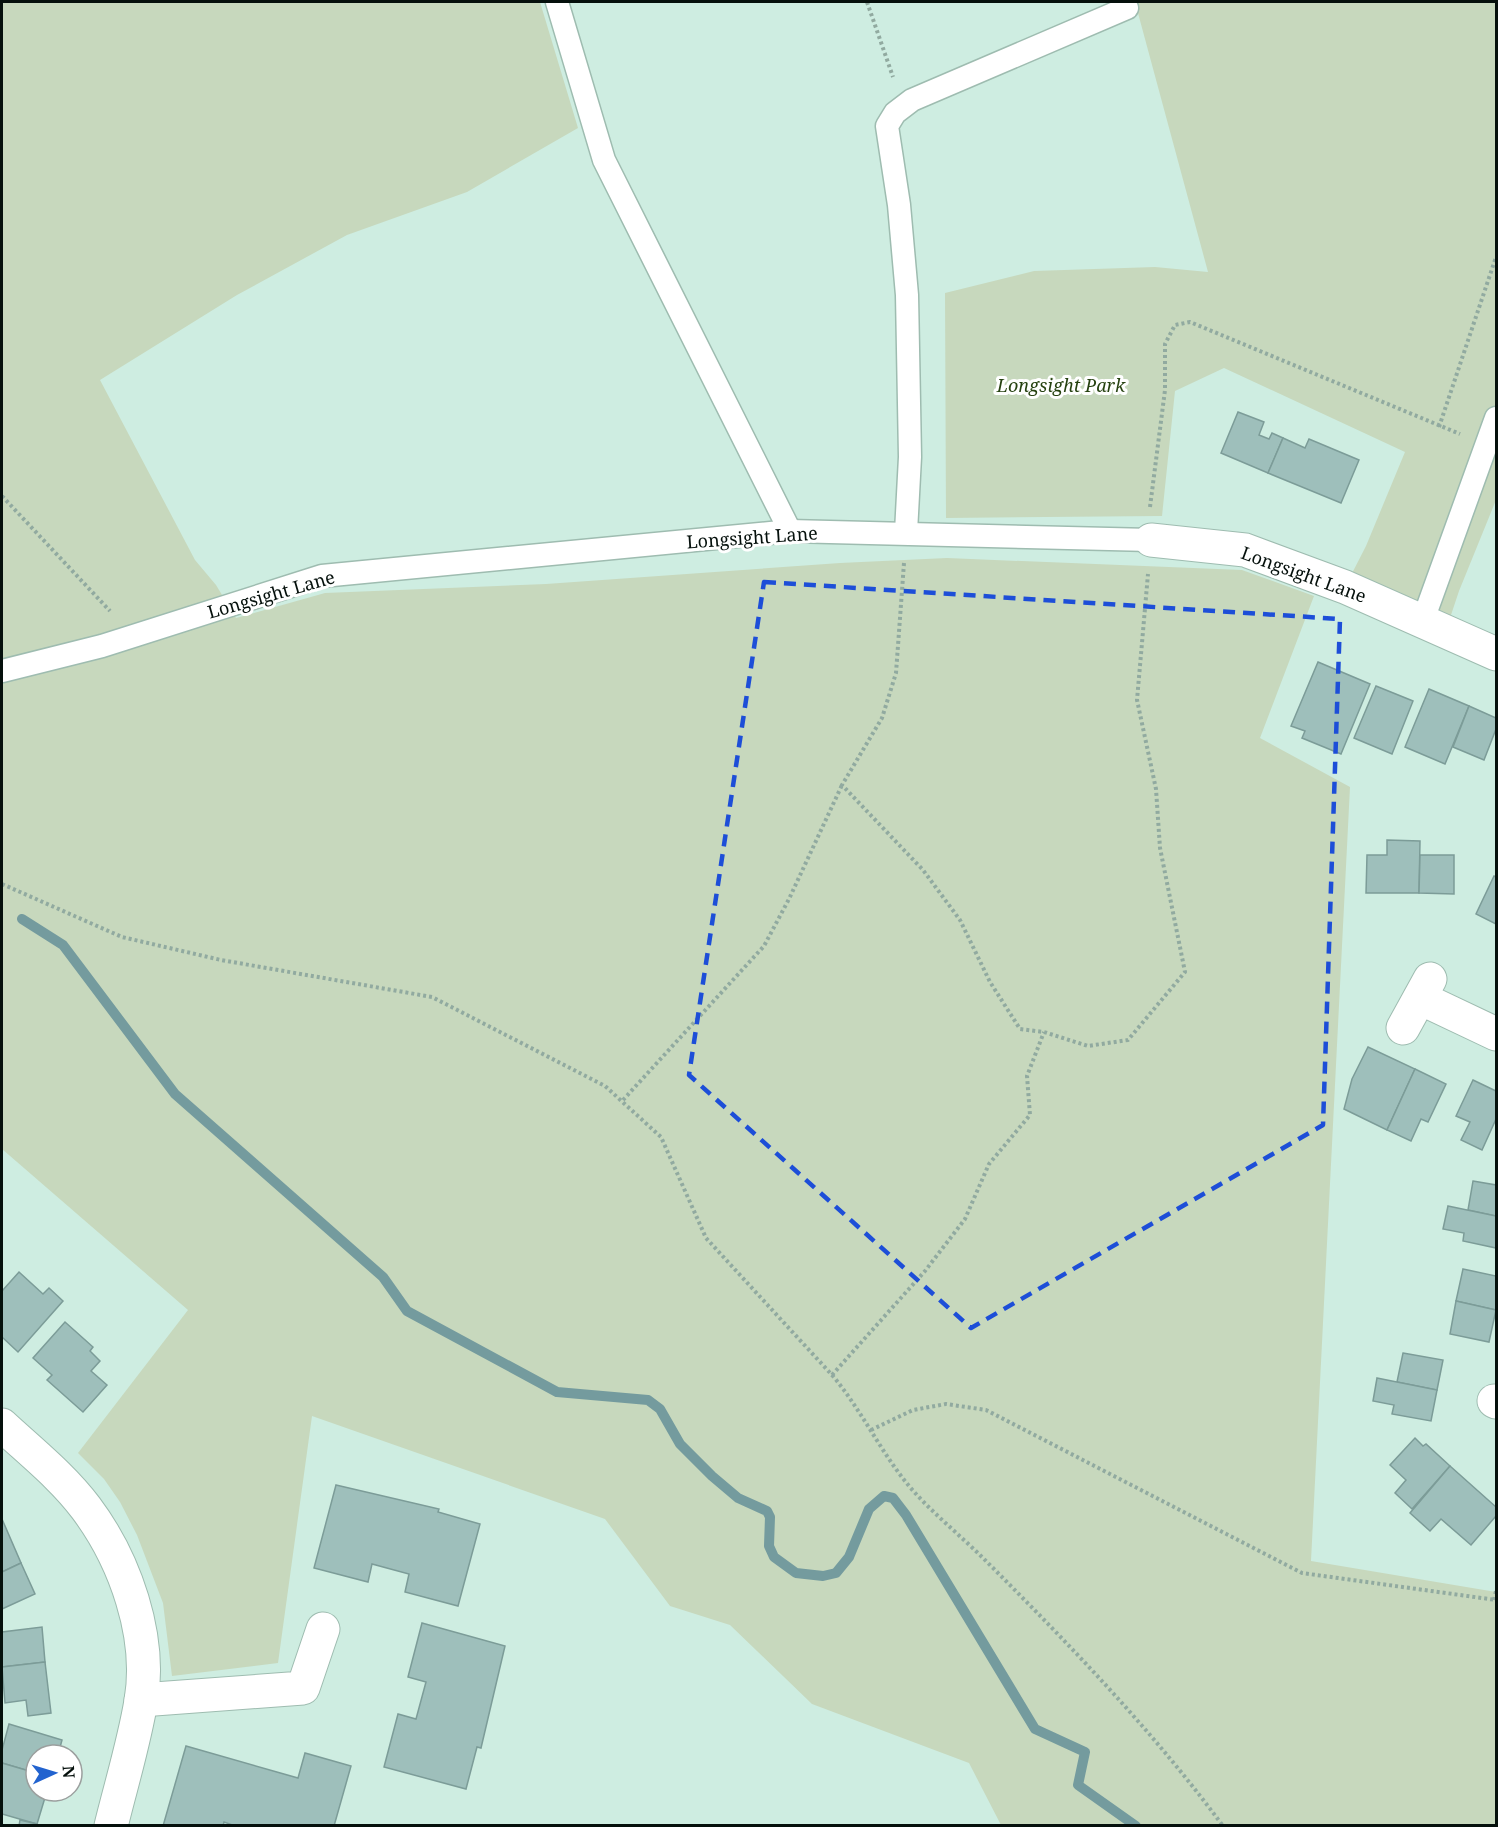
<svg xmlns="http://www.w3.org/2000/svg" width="1498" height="1827" font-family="'Noto Serif',serif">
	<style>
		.green { fill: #c7d8bd }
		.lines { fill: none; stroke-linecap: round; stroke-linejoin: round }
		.stream { stroke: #749b9e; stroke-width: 10 }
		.building { fill: #9ebfbb; stroke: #7c9c98; stroke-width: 1.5 }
		.service-casing { stroke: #9ebcb0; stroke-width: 25 }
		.minor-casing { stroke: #9ebcb0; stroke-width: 35 }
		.path { stroke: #91aaa0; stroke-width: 4; stroke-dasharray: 3 3; stroke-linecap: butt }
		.service { stroke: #fff; stroke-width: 22 }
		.minor { stroke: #fff; stroke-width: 33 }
		.marked { fill: none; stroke: #1d4ed8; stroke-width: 4.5; stroke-dasharray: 12 8; stroke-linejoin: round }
		.labels { text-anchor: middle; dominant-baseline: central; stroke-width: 6; stroke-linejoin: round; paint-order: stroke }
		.park-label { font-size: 18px; font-style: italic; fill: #264210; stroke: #fff }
		.street-label { font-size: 18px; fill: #05100c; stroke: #fff }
	</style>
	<rect width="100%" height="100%" fill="#ceede1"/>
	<g class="green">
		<polygon points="2,2 540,2 578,128 467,192 347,235 237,295 100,380 195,560 216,585 236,618 325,593 546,584 840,563 947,558 1242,570 1314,596 1260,738 1350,787 1311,1561 1496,1592 1496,1825 1001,1825 969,1763 812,1704 730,1625 670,1606 605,1519 312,1416 278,1663 172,1676 163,1603 137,1535 120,1502 104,1479 78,1453 188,1310 2,1149"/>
		<polygon points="1135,2 1496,2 1496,500 1459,591 1446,630 1345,587 1366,546 1405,452 1224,368 1175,391 1162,516 946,518 945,293 1034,271 1155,267 1208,272"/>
	</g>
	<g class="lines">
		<polyline class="stream" points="22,919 63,945 175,1094 383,1277 407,1311 557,1392 648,1400 660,1409 680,1444 712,1476 738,1498 767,1511 770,1517 769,1546 774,1557 796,1573 823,1576 836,1573 849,1557 869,1509 884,1496 893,1498 906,1515 1035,1729 1085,1752 1078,1785 1136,1826"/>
	</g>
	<g class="building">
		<polygon points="1238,412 1264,422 1259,435 1269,439 1272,433 1283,438 1268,473 1221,453"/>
		<polygon points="1283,438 1305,448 1309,439 1359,460 1341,503 1268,473"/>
		<polygon points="1318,662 1370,684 1341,754 1302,738 1305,731 1291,726"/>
		<polygon points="1376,686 1413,701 1392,754 1354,738"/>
		<polygon points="1429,689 1469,706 1445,764 1405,747"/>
		<polygon points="1469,706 1496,718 1496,729 1484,760 1453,747"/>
		<polygon points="1387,840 1420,841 1419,893 1366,893 1367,855 1387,855"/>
		<polygon points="1420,855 1454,855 1454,894 1419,893"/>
		<polygon points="1494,876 1496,877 1496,924 1476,914"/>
		<polygon points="1368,1047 1415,1069 1387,1130 1344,1109 1352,1079"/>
		<polygon points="1415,1069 1446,1084 1428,1122 1421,1119 1411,1141 1387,1130"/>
		<polygon points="1473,1080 1496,1091 1496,1119 1482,1150 1461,1140 1470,1122 1456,1116"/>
		<polygon points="1473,1181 1496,1185 1496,1216 1468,1210"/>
		<polygon points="1448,1206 1496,1216 1496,1248 1463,1241 1464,1233 1443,1229"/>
		<polygon points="1463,1269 1496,1276 1496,1310 1456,1301"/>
		<polygon points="19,1272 43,1294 49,1288 63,1301 18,1352 2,1337 2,1291"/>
		<polygon points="1456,1301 1496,1310 1489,1342 1450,1334"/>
		<polygon points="65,1322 93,1347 90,1351 100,1361 91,1371 107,1385 83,1412 47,1380 52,1375 33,1358"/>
		<polygon points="1403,1353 1443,1360 1437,1390 1397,1382"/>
		<polygon points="1377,1378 1437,1390 1431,1421 1392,1414 1394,1405 1373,1401"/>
		<polygon points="1415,1438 1423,1446 1426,1444 1450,1466 1412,1509 1395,1493 1406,1480 1390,1465"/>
		<polygon points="1450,1466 1496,1507 1496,1516 1471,1545 1441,1519 1430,1531 1410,1513"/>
		<polygon points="336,1485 439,1509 438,1512 480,1524 458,1606 405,1592 409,1574 372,1564 368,1582 314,1568"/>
		<polygon points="2,1519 21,1563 2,1572"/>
		<polygon points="21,1563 35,1594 2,1609 2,1572"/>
		<polygon points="422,1623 505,1646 481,1748 477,1747 466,1789 384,1767 398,1714 416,1719 426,1682 408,1677"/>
		<polygon points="42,1627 45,1662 2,1667 2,1632"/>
		<polygon points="45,1662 51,1713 28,1716 26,1700 5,1703 2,1667"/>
		<polygon points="9,1724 62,1740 58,1755 36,1755 36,1773 2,1763 2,1750"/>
		<polygon points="186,1746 298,1778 305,1753 351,1766 334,1826 235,1826 224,1822 223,1826 163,1826"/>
		<polygon points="2,1763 36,1773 36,1791 47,1791 37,1824 2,1814"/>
		<polygon points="20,1820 37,1824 40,1826 19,1826"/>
	</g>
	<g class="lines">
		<defs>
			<g id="service">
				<polyline points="557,2 604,160 790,531"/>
				<polyline points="906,532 910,457 907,295 899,205 887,126 895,113 912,100 1127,8"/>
				<polyline points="1423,620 1496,418"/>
				<polyline points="2,671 102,646 322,576 790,531 1151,540"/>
			</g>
			<g id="minor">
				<polyline points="1151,540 1245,550 1345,587 1496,654"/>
				<polyline points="1420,998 1496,1034"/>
				<polyline points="1403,1028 1430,979"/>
				<polyline points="1494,1401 1496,1402"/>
				<path d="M2,1425C30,1451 63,1477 86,1508C125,1560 152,1636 141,1701C134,1743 121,1785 111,1826"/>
				<polyline points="141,1700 303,1688 323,1629"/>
			</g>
		</defs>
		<use href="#service" class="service-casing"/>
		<use href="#minor" class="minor-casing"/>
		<g class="path">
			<polyline points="867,2 893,77"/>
			<polyline points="1439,427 1496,257"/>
			<polyline points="2,496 110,611"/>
			<polyline points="1150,507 1165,390 1165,344 1175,325 1190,322 1460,434"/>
			<polyline points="904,563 896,673 882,718 842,785 923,870 960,920 990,982 1020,1029 1044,1032 1088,1046 1128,1040 1185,972 1160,848 1156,789 1137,700 1148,574"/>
			<polyline points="2,884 122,937 221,960 432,997 605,1086 661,1137 706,1238 832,1375 925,1271 965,1219 989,1164 1030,1115 1027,1076 1044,1032"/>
			<polyline points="623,1100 764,946 789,899 842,785"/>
			<path d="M832,1375C861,1409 880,1451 909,1486C931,1512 960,1535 984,1559C1068,1643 1152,1730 1223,1826"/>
			<polyline points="871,1430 913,1410 946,1404 986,1410 1302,1573 1496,1600"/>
			<polyline points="1494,1600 1496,1591"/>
		</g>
		<use href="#service" class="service"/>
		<use href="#minor" class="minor"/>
	</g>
	<path class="marked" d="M764,582L1340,619L1323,1125L971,1328L689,1075Z"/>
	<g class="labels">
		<g class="park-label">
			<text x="1061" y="385">Longsight Park</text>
		</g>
		<g class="street-label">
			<text transform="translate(752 537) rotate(-4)">Longsight Lane</text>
			<text transform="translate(1304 574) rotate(20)">Longsight Lane</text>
			<text transform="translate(271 594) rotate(-16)">Longsight Lane</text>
		</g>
	</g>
	<rect width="1498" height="1827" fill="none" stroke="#05100c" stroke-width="6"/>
	<g transform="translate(54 1773) rotate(86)"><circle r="28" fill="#ffffff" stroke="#9b9f9e" stroke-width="1.5"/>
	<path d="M0-4.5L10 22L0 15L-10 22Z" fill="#2263cf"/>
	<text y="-9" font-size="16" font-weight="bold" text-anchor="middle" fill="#05100c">N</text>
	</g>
</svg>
